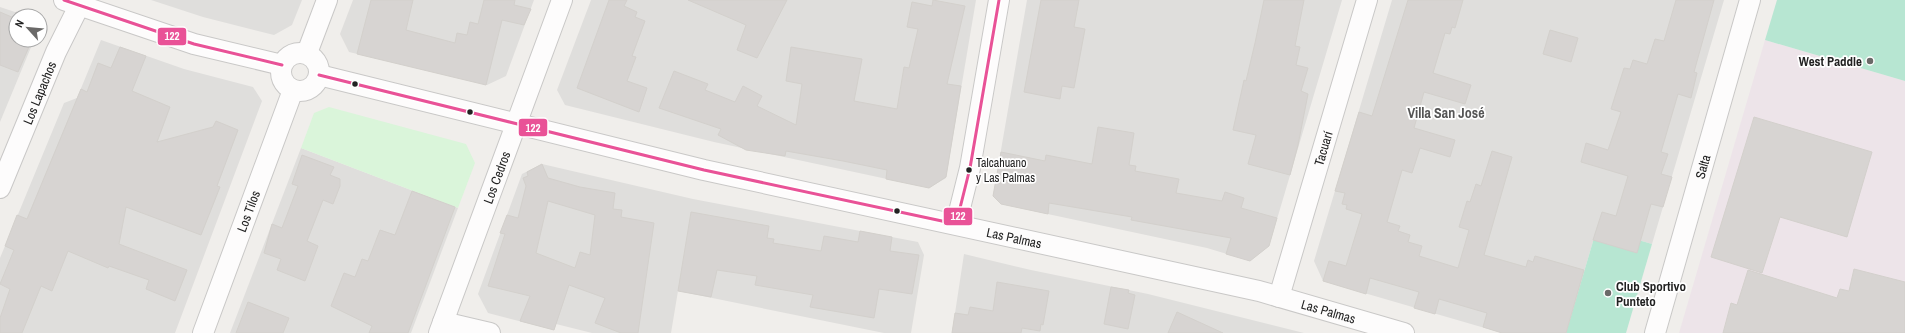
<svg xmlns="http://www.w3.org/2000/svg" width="1905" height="333" font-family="'Archivo Narrow',sans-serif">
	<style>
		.residential { fill: #dfdedc }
		.industrial { fill: #ede4e9 }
		.park { fill: #daf5da }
		.pitch { fill: #b7e6d2 }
		.building { fill: #d7d4d2; stroke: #d3d0cc; fill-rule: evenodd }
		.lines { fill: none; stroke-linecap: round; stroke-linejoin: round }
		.minor-casing { stroke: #c9c8c7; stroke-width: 22 }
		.minor { stroke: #fdfcfc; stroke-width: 20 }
		.bus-1-casing { stroke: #fff; stroke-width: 6 }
		.bus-1 { stroke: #e95297; stroke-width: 3 }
		.poi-dot { fill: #6a6968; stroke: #fff; stroke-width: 1.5 }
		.bus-dot { fill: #222; stroke: #fff; stroke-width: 1.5 }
		.labels { text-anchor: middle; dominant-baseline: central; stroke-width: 3.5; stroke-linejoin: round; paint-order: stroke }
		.bus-label { font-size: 12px; fill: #222; stroke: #fff; text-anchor: start }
		.poi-label { font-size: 13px; font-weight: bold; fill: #222; stroke: #fff; text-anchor: end }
		.street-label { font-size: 13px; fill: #222; stroke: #fff }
		.neighbourhood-label { font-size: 14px; font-weight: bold; fill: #555; stroke: #fff }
		.line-badge { stroke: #fff; stroke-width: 1.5 }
		.badge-label { font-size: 11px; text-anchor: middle; font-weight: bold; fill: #fff }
	</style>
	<rect width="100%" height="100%" fill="#f0eeeb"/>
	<g class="residential">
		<polygon points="151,0 302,0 292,25 274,35 203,17"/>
		<polygon points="353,0 534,0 506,76 487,85 349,52 340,34"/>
		<polygon points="591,0 976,0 946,178 929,188 714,142 565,105 557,90"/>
		<polygon points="1027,0 1342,0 1269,246 1250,261 1207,248 1001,204 993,196"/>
		<polygon points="1392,0 1724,0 1652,244 1597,228 1566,333 1502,333 1323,281 1314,261"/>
		<polygon points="0,7 27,16 16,16 16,40 34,40 0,122"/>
		<polygon points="101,40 184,69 253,87 262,101 175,333 0,333 0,258 64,103 77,98"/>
		<polygon points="301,148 458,208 411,333 230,333"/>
		<polygon points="542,164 693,199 918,242 924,255 911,333 884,333 678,291 671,333 592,333 556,324 554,330 488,313 478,294 522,174"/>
		<polygon points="964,254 1031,270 1148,294 1304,333 952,333"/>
	</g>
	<polygon class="industrial" points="1765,40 1905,81 1905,333 1679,333"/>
	<polygon class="park" points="329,107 466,144 475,163 458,208 301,148 314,113"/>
	<g class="pitch">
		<polygon points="1777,0 1905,0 1905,81 1765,40"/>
		<polygon points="1597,228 1652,244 1626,333 1566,333"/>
	</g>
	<g class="building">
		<polygon points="371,0 413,0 406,30 455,43 457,33 467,35 470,22 478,24 484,0 515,0 514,5 531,9 524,25 502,20 486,85 357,54"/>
		<polygon points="609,0 627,0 624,6 637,12 635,17 645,21 632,56 636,57 627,81 647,88 639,112 577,88"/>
		<polygon points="688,0 787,0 757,58 737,50 746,25"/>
		<polygon points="933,0 965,6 947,84 961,86 946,177 929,188 886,179 887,170 843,161 786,151 785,156 746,150 718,135 721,129 659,108 674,71 708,84 705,90 735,102 743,86 762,96 757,106 796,125 802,84 786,81 791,47 862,59 854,101 897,109 904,67 909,68 918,29 907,27 912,2 932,6"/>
		<polygon points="1041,0 1079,0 1074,27 1085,29 1074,88 1062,86 1060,99 1024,92"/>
		<polygon points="1264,0 1304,0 1295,46 1300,47 1296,65 1308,68 1301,91 1308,94 1298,145 1290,175 1248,164 1256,135 1233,130 1244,80 1246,81 1255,43"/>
		<polygon points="1408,0 1463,0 1455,28 1452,27 1450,34 1445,33 1433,73 1471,85 1465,104 1424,92 1414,128 1455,140 1450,157 1420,148 1412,173 1402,170 1387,222 1400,226 1398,231 1410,235 1408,242 1422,246 1419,256 1458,268 1469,230 1459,227 1467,201 1470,202 1476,184 1481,186 1492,151 1512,157 1484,255 1526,267 1528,260 1533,262 1535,256 1584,270 1566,333 1502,333 1483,327 1487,313 1439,299 1435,314 1414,308 1419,292 1370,278 1366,294 1323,281 1329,261 1346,266 1362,214 1346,209 1347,205 1342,204 1345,193 1335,191 1359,112 1372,116"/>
		<polygon points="1676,0 1714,0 1694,72 1697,73 1691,98 1678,94 1661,152 1668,154 1661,174 1672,177 1663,207 1651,204 1637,253 1593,240 1602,212 1616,216 1628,176 1581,162 1586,143 1608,150 1621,112 1611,109 1624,68 1630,69 1633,60 1647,64 1655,39 1664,41"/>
		<polygon points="0,12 14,18 16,12 27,16 16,16 16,40 32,40 18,72 0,65"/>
		<polygon points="1550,30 1578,38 1571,62 1543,54"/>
		<polygon points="120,47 146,56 132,91 170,107 157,142 213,127 216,121 238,130 217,186 220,187 201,235 126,207 119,244 187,270 175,301 146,289 149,280 109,266 108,268 68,251 52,291 41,286 22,333 0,333 0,318 10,289 0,284 14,250 5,246 17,215 27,219 81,89 87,92 98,63 111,68"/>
		<polygon points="1754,117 1872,152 1847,237 1780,217 1762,273 1711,257"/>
		<polygon points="1098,127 1134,133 1129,165 1136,166 1135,171 1179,179 1176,193 1222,201 1225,192 1244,198 1241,208 1277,218 1269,246 1250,261 1226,254 1231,238 1131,220 1132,217 1049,203 1048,214 1001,204 993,196 1001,152 1045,161 1046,155 1092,164"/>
		<polygon points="302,155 334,167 330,175 340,179 340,186 333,204 323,200 307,241 318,246 305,281 277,270 281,259 264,253 272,224 282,228 298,186 292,184"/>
		<path d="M542,164L548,178L580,187L615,193L613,209L622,210L621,217L654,223L638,333H621L595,323L605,298L569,285L554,330L520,321L530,296L488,286L505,234L500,233L507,215L518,218L526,186L523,178L528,176L527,172ZM548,201L595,215L590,255L580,252L575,268L536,253Z"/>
		<polygon points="412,191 455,207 408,333 369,333 372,326 331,306 344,273 355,277 362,259 368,261 380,230 395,235"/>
		<polygon points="691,212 769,226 767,238 774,239 773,243 821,251 824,236 858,242 860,231 892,237 890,251 919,255 912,294 879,289 874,318 810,307 813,295 755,285 757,276 717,270 711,297 678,291"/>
		<polygon points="1854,269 1905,282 1905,333 1723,333 1731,303 1737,305 1748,270 1837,298 1840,289 1849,291"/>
		<polygon points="997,282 1049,291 1043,325 1041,324 1040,331 1022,328 1021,333 952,333 955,313 968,315 970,307 993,311"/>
		<polygon points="1111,287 1129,290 1128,293 1135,295 1128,329 1104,324"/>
		<polygon points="248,302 289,318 283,333 236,333"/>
		<polygon points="1177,312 1223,333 1168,333"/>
	</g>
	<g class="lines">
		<defs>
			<g id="minor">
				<polyline points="64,0 194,44 282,65"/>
				<circle cx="300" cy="72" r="19"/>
				<polyline points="307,53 327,0"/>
				<path id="s1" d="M319,75L704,170L1259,291L1404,333"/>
				<path id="s2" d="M0,188L56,52L82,0"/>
				<polyline points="956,224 970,168 999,0"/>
				<path id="s3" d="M1279,297L1367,0"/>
				<polyline points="443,322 490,333"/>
				<path id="s4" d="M203,333L293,90"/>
				<path id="s5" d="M439,333L562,0"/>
				<path id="s6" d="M1655,333L1750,0"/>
			</g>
		</defs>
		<use href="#minor" class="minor-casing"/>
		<use href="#minor" class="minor"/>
		<defs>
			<g id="bus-1">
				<polyline points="64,0 194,44 282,65"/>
				<polyline points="319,75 704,170 956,224 970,168 999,0"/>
			</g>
		</defs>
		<use href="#bus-1" class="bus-1-casing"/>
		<use href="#bus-1" class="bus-1"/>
	</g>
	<g class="poi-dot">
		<circle cx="1870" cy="61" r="4"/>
		<circle cx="1608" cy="293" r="4"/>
	</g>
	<g class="bus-dot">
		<circle cx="355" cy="84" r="3.5"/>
		<circle cx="470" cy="112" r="3.5"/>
		<circle cx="969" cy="170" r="3.5"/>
		<circle cx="897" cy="211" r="3.5"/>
	</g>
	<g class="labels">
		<g class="bus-label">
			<text x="976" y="163">Talcahuano<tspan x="976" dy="15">y Las Palmas</tspan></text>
		</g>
		<g class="poi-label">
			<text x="1862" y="61">West Paddle</text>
			<text x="1616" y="286" text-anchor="start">Club Sportivo<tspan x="1616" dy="15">Punteto</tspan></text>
		</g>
		<g class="street-label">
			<text stroke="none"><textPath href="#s2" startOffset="103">Los Lapachos</textPath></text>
			<text stroke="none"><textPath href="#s3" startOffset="155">Tacuarí</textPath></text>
			<text stroke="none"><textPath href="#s6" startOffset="173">Salta</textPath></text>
			<text stroke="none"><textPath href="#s5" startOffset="166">Los Cedros</textPath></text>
			<text stroke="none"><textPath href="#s4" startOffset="130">Los Tilos</textPath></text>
			<text stroke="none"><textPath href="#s1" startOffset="714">Las Palmas</textPath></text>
			<text stroke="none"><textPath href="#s1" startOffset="1037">Las Palmas</textPath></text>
		</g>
		<g class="neighbourhood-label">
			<text x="1446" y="113">Villa San José</text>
		</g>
	</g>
	<g class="line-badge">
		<rect x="157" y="27" width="30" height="19" rx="4" fill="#e95297"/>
		<rect x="518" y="118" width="30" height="19" rx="4" fill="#e95297"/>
		<rect x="943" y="207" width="30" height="19" rx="4" fill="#e95297"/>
	</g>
	<g class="badge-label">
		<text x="172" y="40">122</text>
		<text x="533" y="132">122</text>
		<text x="958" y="220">122</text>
	</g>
	<g transform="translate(28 28) rotate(297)"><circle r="19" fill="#ffffff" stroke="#a7a7a7"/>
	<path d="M0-3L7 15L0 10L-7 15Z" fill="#6a6968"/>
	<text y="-6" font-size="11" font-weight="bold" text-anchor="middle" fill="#222222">N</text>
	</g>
</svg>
